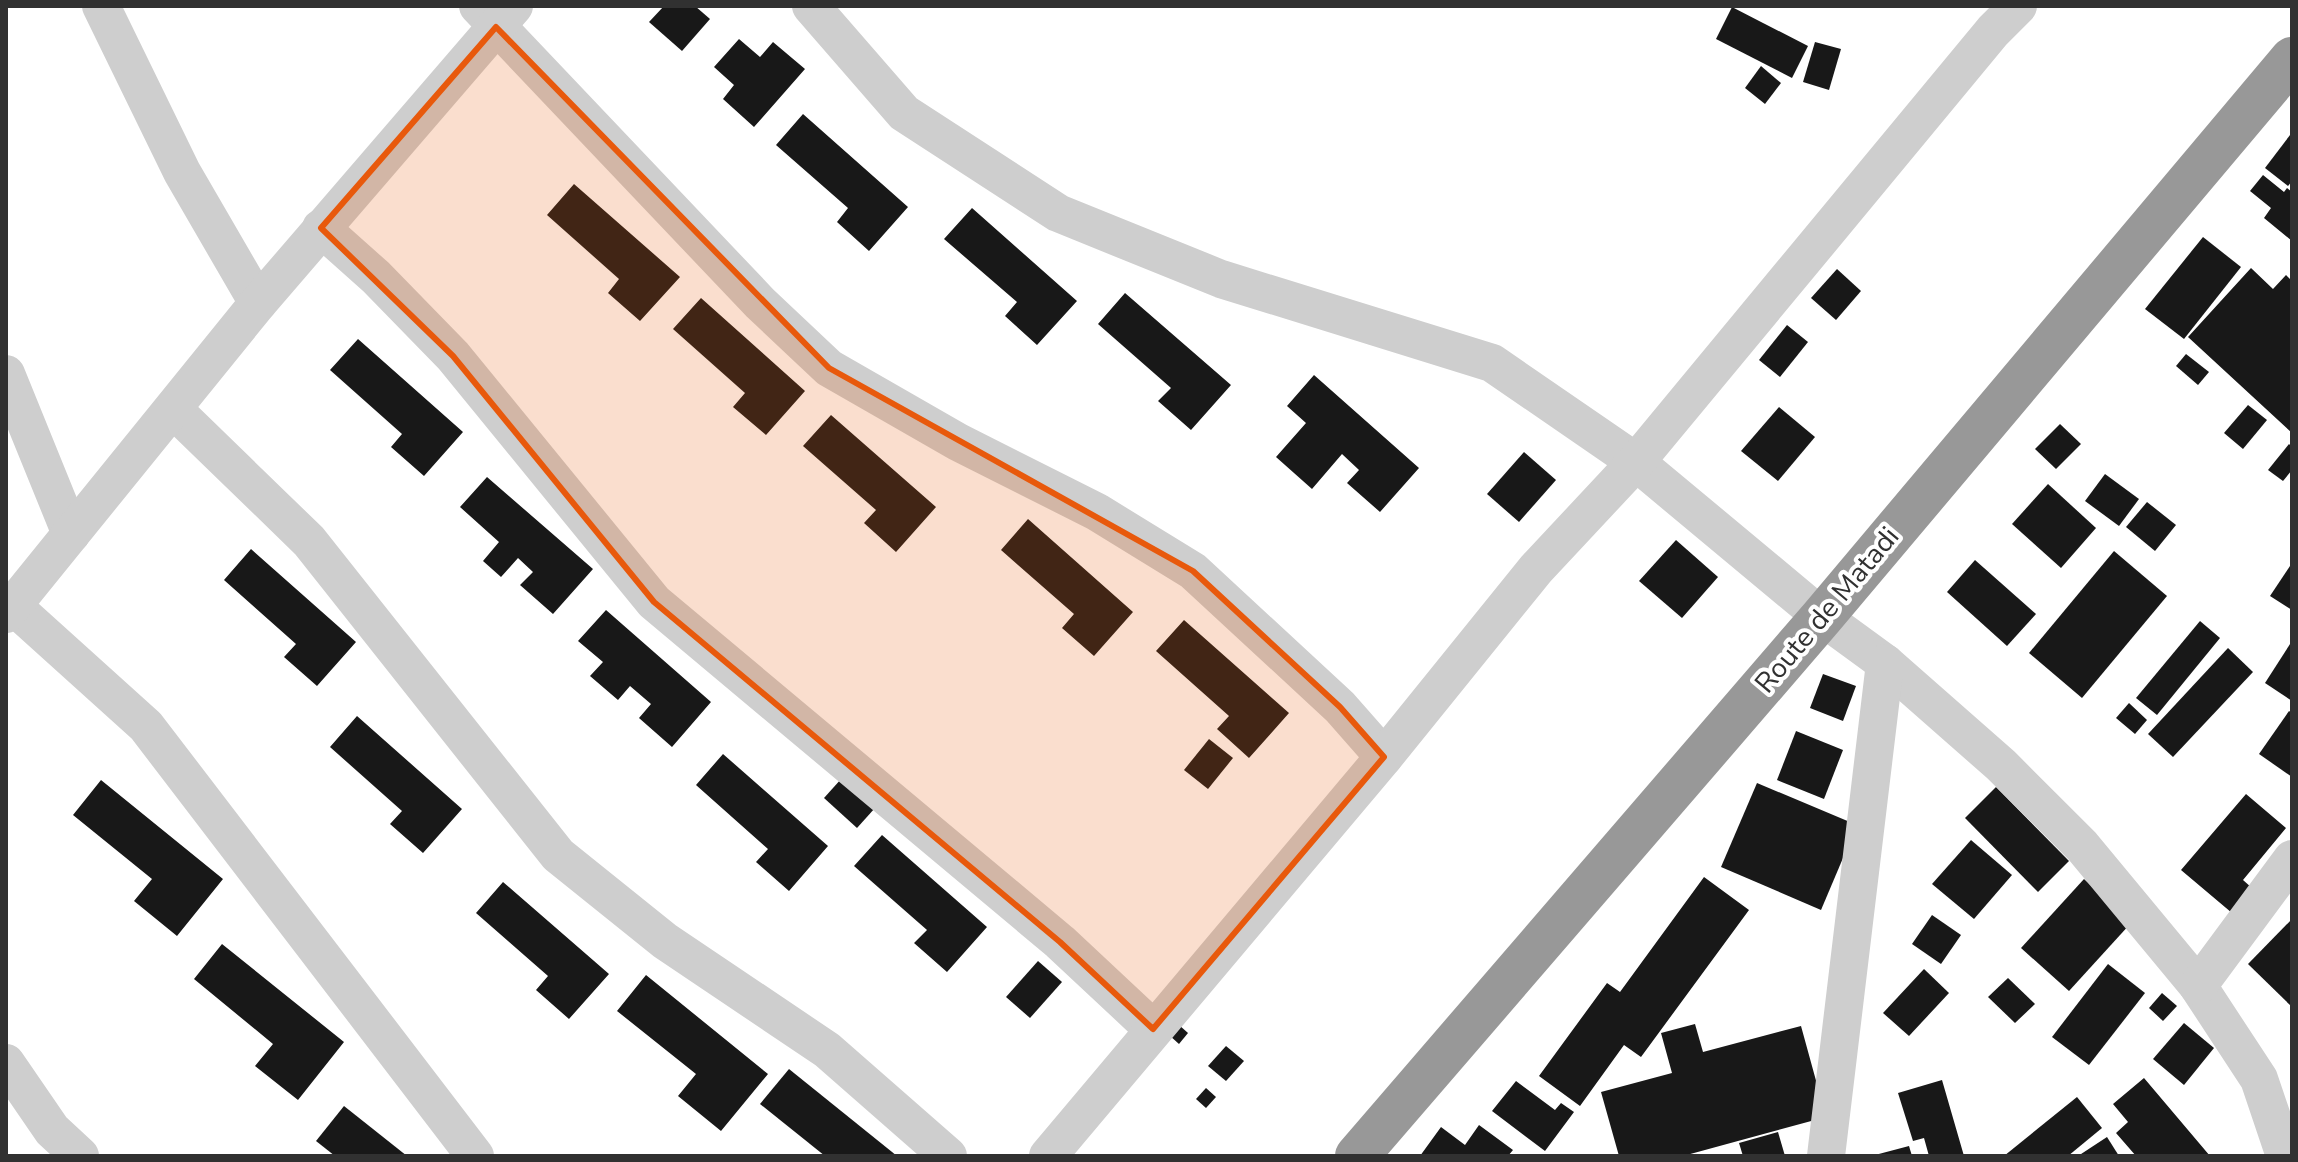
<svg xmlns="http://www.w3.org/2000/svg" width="2298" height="1162" font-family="'Nunito Sans',sans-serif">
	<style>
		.building { fill: #181818 }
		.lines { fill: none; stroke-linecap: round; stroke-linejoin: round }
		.street { stroke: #cecece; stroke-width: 38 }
		.highway { stroke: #989898; stroke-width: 44 }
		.marked { fill: #e8590c; fill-opacity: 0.2; stroke: #e8590c; stroke-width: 6; stroke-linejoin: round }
		.labels { text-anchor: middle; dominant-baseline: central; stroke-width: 8; stroke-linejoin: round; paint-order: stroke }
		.street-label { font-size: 28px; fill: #313131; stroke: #fff }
	</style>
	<rect width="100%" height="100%" fill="#fff"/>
	<g class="building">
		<polygon points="664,6 695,6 710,19 682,51 649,22"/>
		<polygon points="1732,7 1808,46 1792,78 1716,39"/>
		<polygon points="739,39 760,57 773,42 805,69 754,127 723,99 734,85 714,67"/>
		<polygon points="1815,42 1841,49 1829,90 1803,82"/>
		<polygon points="1761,66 1781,83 1765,104 1745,88"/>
		<polygon points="803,114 908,207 869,251 837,222 848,208 776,145"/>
		<polygon points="2290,135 2292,181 2288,186 2265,168"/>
		<polygon points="2263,175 2284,192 2287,188 2292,192 2292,241 2264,218 2271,208 2250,191"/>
		<polygon points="574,184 680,277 640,321 608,293 619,279 547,215"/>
		<polygon points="972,208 1077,301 1037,345 1005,316 1017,302 944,239"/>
		<polygon points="2203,237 2241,267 2184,339 2145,309"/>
		<polygon points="2251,268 2273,289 2286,275 2292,281 2292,433 2188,337"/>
		<polygon points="1837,269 1861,291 1836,320 1811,298"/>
		<polygon points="1125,293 1231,385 1191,430 1158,401 1171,388 1098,324"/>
		<polygon points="701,298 805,391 766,435 733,407 745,393 673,329"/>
		<polygon points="1787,325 1808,342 1780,377 1759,360"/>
		<polygon points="358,339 463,432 424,476 391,447 402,434 330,370"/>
		<polygon points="2186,354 2209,372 2198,385 2176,366"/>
		<polygon points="1314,375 1419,468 1380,512 1347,483 1359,470 1342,454 1312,489 1276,457 1306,423 1287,406"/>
		<polygon points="2248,405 2267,420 2243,449 2224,433"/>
		<polygon points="1779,407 1815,437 1778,481 1741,451"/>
		<polygon points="831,415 936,507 896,552 864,523 876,510 803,446"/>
		<polygon points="2060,424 2081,444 2056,469 2035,449"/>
		<polygon points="2289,444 2292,447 2292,470 2283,481 2268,470"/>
		<polygon points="1524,452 1556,480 1519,522 1487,494"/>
		<polygon points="2105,474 2139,499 2119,526 2085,501"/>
		<polygon points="487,477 593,569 553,614 520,585 533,572 518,558 501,577 483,561 499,542 460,507"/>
		<polygon points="2048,484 2096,528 2061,568 2012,524"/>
		<polygon points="2147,502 2176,525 2155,551 2126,527"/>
		<polygon points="1028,519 1133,612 1094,656 1062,628 1074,614 1001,550"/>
		<polygon points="1676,540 1718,577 1682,618 1639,581"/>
		<polygon points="251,549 356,642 317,686 284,657 296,644 224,580"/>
		<polygon points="2114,551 2167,596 2082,698 2029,653"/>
		<polygon points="1975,560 2036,614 2007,646 1947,592"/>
		<polygon points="2292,563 2292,610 2270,596"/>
		<polygon points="606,610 711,702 672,747 639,718 651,704 630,686 618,700 590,676 603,662 578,641"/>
		<polygon points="1184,620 1289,713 1249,758 1217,729 1229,716 1156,651"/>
		<polygon points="2200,621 2220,638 2157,715 2136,698"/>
		<polygon points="2292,641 2292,701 2265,683"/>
		<polygon points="2228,648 2253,672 2173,757 2148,734"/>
		<polygon points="1823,674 1856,686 1843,721 1810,708"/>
		<polygon points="2129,703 2147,720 2135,734 2116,718"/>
		<polygon points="2289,711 2292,713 2292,777 2259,754"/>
		<polygon points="357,716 462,809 423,853 390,824 402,811 330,747"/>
		<polygon points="1796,731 1843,750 1824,799 1777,780"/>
		<polygon points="1209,739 1233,758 1208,789 1184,770"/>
		<polygon points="723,754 828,846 789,891 756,862 768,849 696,785"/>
		<polygon points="842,778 875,808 857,828 824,798"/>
		<polygon points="101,780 223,879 177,936 134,901 152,879 73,815"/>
		<polygon points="1757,783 1857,825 1821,910 1721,867"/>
		<polygon points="1996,787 2069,861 2038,892 1965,818"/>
		<polygon points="2246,794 2286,828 2243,880 2252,888 2232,913 2181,870"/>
		<polygon points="882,835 987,927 947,972 914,943 927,930 854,866"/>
		<polygon points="1971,840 2012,875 1974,919 1932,884"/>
		<polygon points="1704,877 1749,910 1641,1057 1624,1045 1580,1106 1539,1076 1607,983 1620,992"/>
		<polygon points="2084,879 2131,923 2069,991 2021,948"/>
		<polygon points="503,882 609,974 569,1019 536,990 548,976 476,913"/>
		<polygon points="1932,915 1961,935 1941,964 1912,944"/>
		<polygon points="2292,919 2292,1007 2248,964"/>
		<polygon points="222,944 344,1042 298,1100 255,1066 273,1044 194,979"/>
		<polygon points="1038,961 1062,982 1030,1018 1006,997"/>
		<polygon points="2108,964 2145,993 2089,1065 2052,1037"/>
		<polygon points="1924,969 1949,993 1909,1036 1883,1013"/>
		<polygon points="646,975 768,1074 721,1131 678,1096 696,1074 617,1011"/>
		<polygon points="2008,978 2035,1004 2015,1023 1988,997"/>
		<polygon points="2162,993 2177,1006 2163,1021 2149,1008"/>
		<polygon points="2184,1023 2214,1048 2184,1085 2153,1059"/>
		<polygon points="1695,1024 1703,1052 1801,1026 1826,1117 1683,1156 1619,1156 1601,1092 1672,1073 1661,1033"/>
		<polygon points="1179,1025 1188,1033 1179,1044 1169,1035"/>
		<polygon points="1226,1046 1244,1061 1226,1081 1208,1066"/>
		<polygon points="789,1069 897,1156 825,1156 760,1104"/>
		<polygon points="2144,1078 2210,1156 2136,1156 2116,1133 2128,1122 2113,1104"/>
		<polygon points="1942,1080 1964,1156 1929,1156 1924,1138 1913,1141 1898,1093"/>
		<polygon points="1516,1081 1555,1110 1561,1103 1574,1112 1545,1151 1492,1111"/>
		<polygon points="1206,1088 1216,1097 1206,1108 1196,1099"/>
		<polygon points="2077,1097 2102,1128 2068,1156 2004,1156"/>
		<polygon points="344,1106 407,1156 335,1156 316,1141"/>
		<polygon points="1479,1125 1513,1150 1508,1156 1420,1156 1441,1127 1465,1145"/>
		<polygon points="1778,1132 1785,1156 1743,1156 1739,1143"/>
		<polygon points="2107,1137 2119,1156 2078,1156"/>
		<polygon points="1909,1146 1912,1156 1875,1156 1875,1155"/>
	</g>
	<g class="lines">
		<g class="street">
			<polyline points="101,6 182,172 258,303"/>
			<polyline points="478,6 760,303 829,368 958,442 1097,512 1193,571 1340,707 1384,757"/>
			<polyline points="811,6 904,113 1058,213 1221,279 1492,363 1636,462 1822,617 1885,663 2001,765 2082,846 2198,986 2259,1079 2285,1156"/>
			<polyline points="321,228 376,277 453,356 654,602 1060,942 1153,1029"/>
			<polyline points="6,374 71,534"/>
			<polyline points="174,410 309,541 558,855 665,941 827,1050 948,1156"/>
			<polyline points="13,606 146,726 475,1156"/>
			<polyline points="6,614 258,303 514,6"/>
			<polyline points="2198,986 2292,859"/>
			<polyline points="6,1063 52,1130 80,1156"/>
			<polyline points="1048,1156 1384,757 1536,569 1636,462 1993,31 2018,6"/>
			<polyline points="1826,1156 1885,663"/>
		</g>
		<polyline class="highway" points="1357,1156 1822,617 2292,59"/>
	</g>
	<path class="marked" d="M496,27L829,368L1193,571L1340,707L1384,757L1153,1029L1060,942L654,602L453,356L321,228Z"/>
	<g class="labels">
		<g class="street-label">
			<text transform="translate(1827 610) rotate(-50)">Route de Matadi</text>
		</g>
	</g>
	<rect width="2298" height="1162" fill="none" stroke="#313131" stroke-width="16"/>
</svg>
